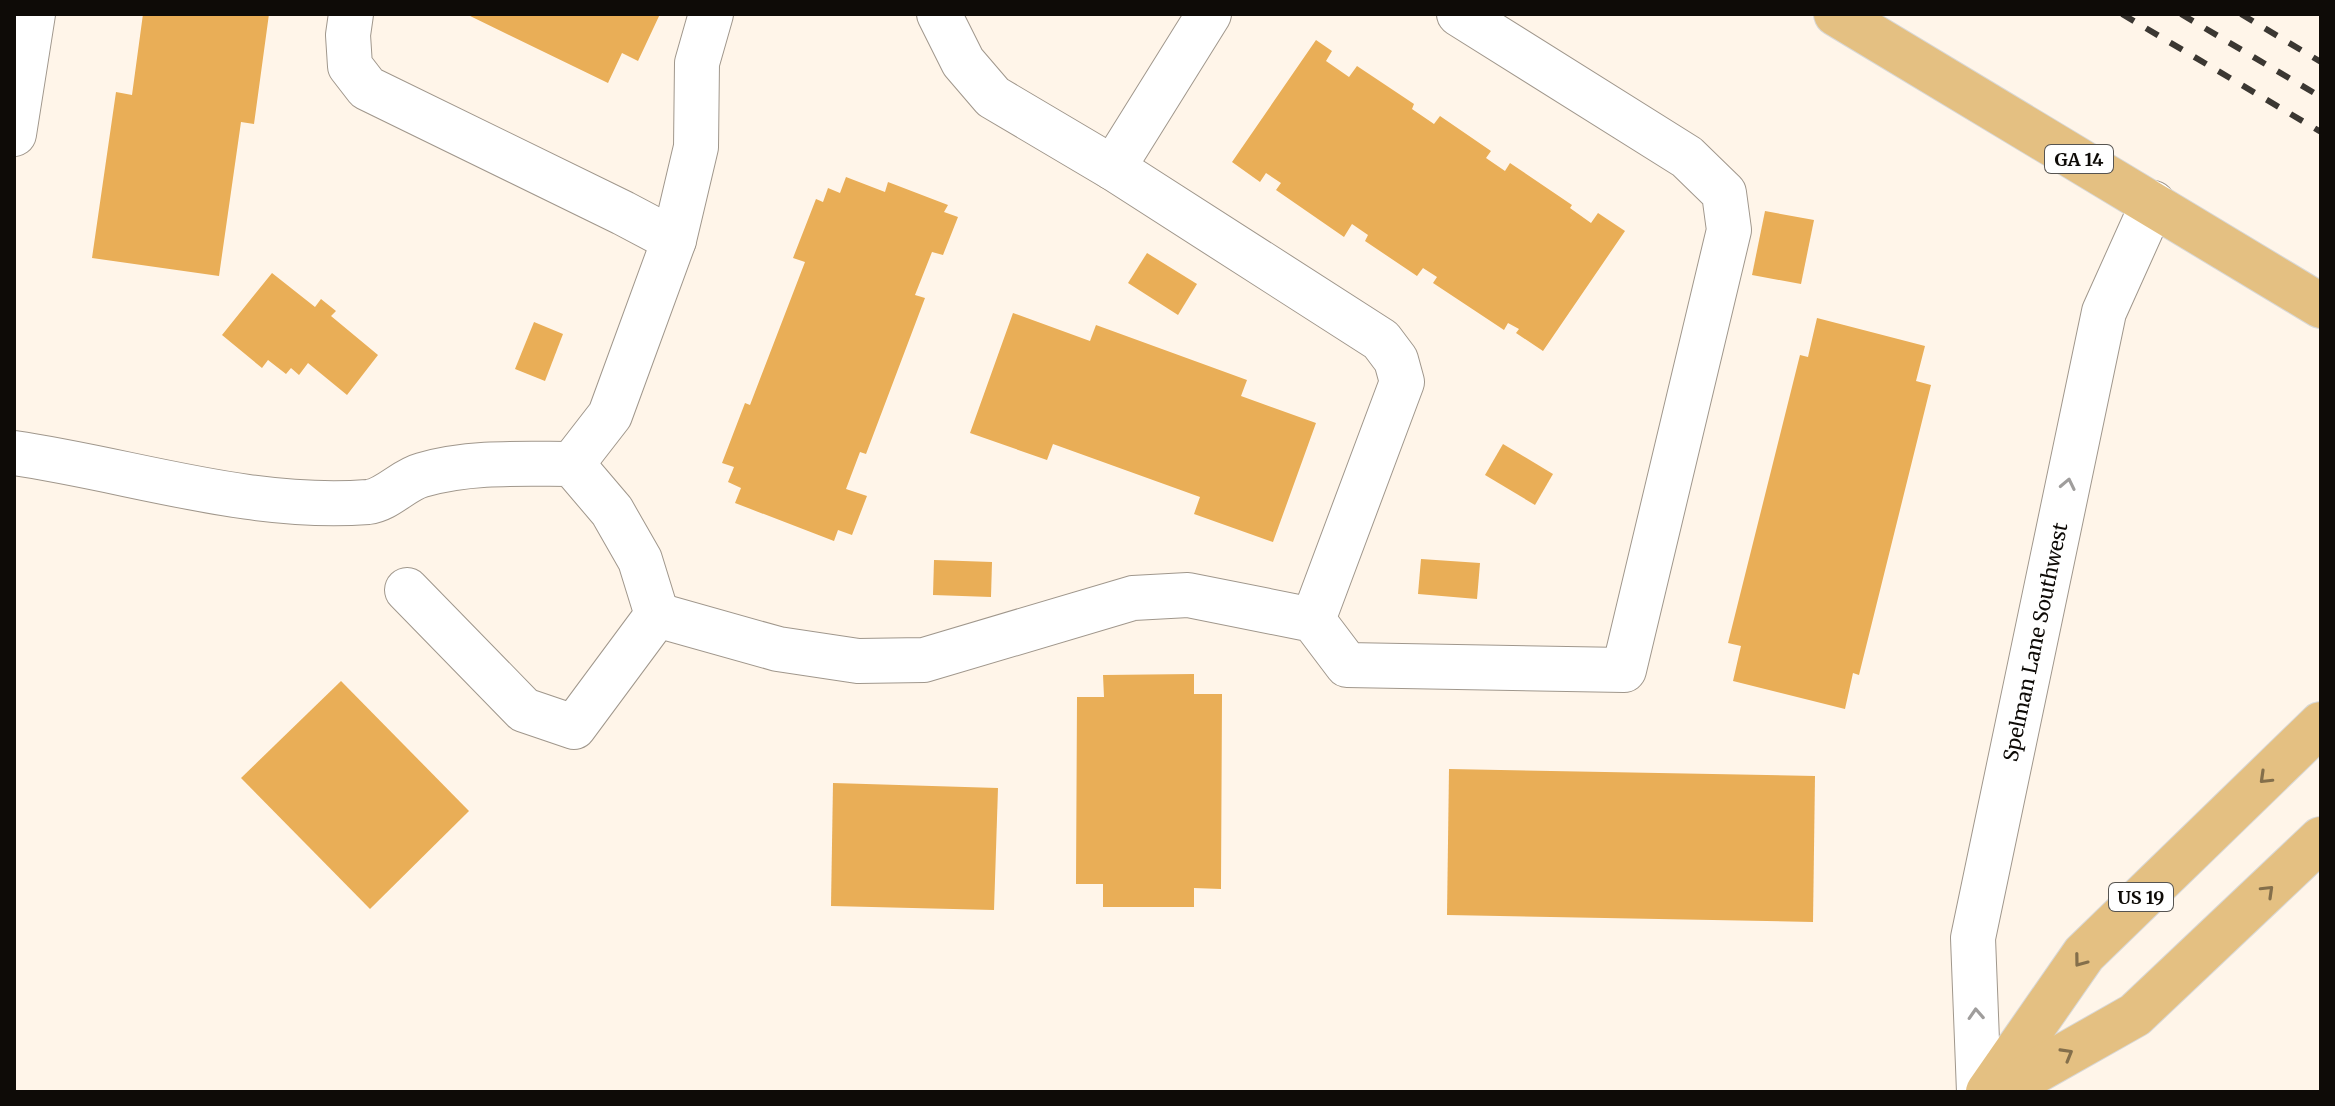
<svg xmlns="http://www.w3.org/2000/svg" width="2335" height="1106" font-family="Merriweather,serif">
	<style>
		.building { fill: #e9ae57 }
		.lines { fill: none; stroke-linecap: round; stroke-linejoin: round }
		.minor-casing { stroke: #a0978c; stroke-width: 46 }
		.major-casing { stroke: #d8d8d7; stroke-width: 46 }
		.minor { stroke: #fff; stroke-width: 44 }
		.major { stroke: #e4c082; stroke-width: 44 }
		.rail { stroke: #3b3732; stroke-width: 6; stroke-dasharray: 14 14; stroke-linecap: butt }
		.oneway { stroke: #9f9d9c }
		.oneway2 { stroke: #846f4b }
		.labels { text-anchor: middle; dominant-baseline: central; stroke-width: 6; stroke-linejoin: round; paint-order: stroke }
		.shield { fill: #fff; stroke: #565451; stroke-width: 2 }
		.shield-label { font-size: 18px; font-weight: bold; fill: #0e0b07 }
		.street-label { font-size: 20px; fill: #0e0b07; stroke: #fff }
	</style>
	<rect width="100%" height="100%" fill="#fff5e9"/>
	<g class="building">
		<polygon points="143,14 269,14 254,124 241,122 219,276 92,258 116,92 132,95"/>
		<polygon points="466,14 660,14 638,61 622,53 608,83"/>
		<polygon points="1316,40 1332,51 1326,61 1349,77 1357,66 1414,104 1412,109 1434,124 1440,116 1491,151 1486,158 1505,171 1510,163 1572,205 1570,208 1591,223 1598,213 1625,231 1543,351 1516,333 1519,329 1508,323 1504,330 1433,283 1437,277 1423,268 1417,276 1365,241 1368,235 1352,224 1344,237 1276,190 1281,183 1266,173 1260,182 1232,162"/>
		<polygon points="846,177 885,192 888,182 948,205 944,212 958,217 943,255 932,252 915,295 925,298 866,454 860,452 846,489 867,496 852,535 838,530 834,541 735,503 741,488 728,482 734,467 722,463 745,403 750,405 805,262 793,258 816,199 823,202 828,188 840,193"/>
		<polygon points="1765,211 1814,220 1801,284 1752,275"/>
		<polygon points="1147,253 1197,284 1178,315 1128,283"/>
		<polygon points="272,273 315,307 321,299 336,311 331,316 378,355 347,395 308,363 299,375 291,368 286,374 268,360 262,368 222,335"/>
		<polygon points="1013,313 1090,341 1096,325 1247,380 1241,396 1316,423 1273,542 1194,514 1200,497 1053,444 1047,460 970,433"/>
		<polygon points="1817,318 1925,346 1916,381 1931,385 1859,675 1853,673 1845,709 1733,681 1741,646 1728,643 1800,355 1808,357"/>
		<polygon points="534,322 563,334 545,381 515,369"/>
		<polygon points="1503,444 1553,474 1535,505 1485,475"/>
		<polygon points="1421,559 1480,563 1477,599 1418,594"/>
		<polygon points="934,560 992,562 991,597 933,595"/>
		<polygon points="1194,674 1194,694 1222,694 1221,889 1194,888 1194,907 1103,907 1103,884 1076,884 1077,697 1104,697 1103,675"/>
		<polygon points="341,681 469,811 370,909 241,778"/>
		<polygon points="1449,769 1815,776 1813,922 1447,915"/>
		<polygon points="833,783 998,788 994,910 831,906"/>
	</g>
	<g class="lines">
		<defs>
			<g id="minor">
				<polyline points="351,14 348,35 350,66 367,88 623,213 674,240"/>
				<polyline points="939,14 963,62 993,97 1113,168 1381,340 1396,360 1402,382 1313,620"/>
				<polyline points="14,134 33,14"/>
				<polyline points="1113,168 1209,14"/>
				<path d="M14,453C131,470 248,511 368,502C387,500 403,480 422,475C471,461 522,464 572,464L612,511L640,560L657,615L574,727L524,710L407,590"/>
				<polyline points="572,464 610,415 674,240 696,147 697,63 711,14"/>
				<polyline points="657,615 778,649 858,661 924,660 1133,598 1188,595 1313,620 1347,665 1624,670 1729,230 1724,193 1687,157 1459,14"/>
				<polyline points="1979,1092 1973,938 2104,312 2153,203"/>
			</g>
			<g id="major">
				<polyline points="1836,14 2321,306"/>
				<polyline points="1988,1092 2084,954 2321,724"/>
				<polyline points="1999,1092 2135,1015 2321,839"/>
			</g>
		</defs>
		<use href="#minor" class="minor-casing"/>
		<use href="#major" class="major-casing"/>
		<use href="#minor" class="minor"/>
		<use href="#major" class="major"/>
		<g class="rail">
			<polyline points="2122,14 2321,132"/>
			<polyline points="2181,14 2321,97"/>
			<polyline points="2241,14 2321,62"/>
		</g>
	</g>
	<defs><path id="oneway-chevron" d="M-2-3.5L2.5 0L-2 3.5" fill="none" stroke-width="1.6" stroke-linecap="round" stroke-linejoin="round" transform="scale(2)"/></defs>
	<g class="oneway">
		<use href="#oneway-chevron" transform="translate(2068 484) rotate(-78)"/>
		<use href="#oneway-chevron" transform="translate(1976 1014) rotate(-93)"/>
	</g>
	<g class="oneway2">
		<use href="#oneway-chevron" transform="translate(2265 778) rotate(136)"/>
		<use href="#oneway-chevron" transform="translate(2268 891) rotate(-44)"/>
		<use href="#oneway-chevron" transform="translate(2080 961) rotate(127)"/>
		<use href="#oneway-chevron" transform="translate(2067 1054) rotate(-30)"/>
	</g>
	<g class="labels">
		<g class="shield">
			<rect x="2045" y="145" width="68" height="28" rx="6"/>
			<rect x="2109" y="883" width="64" height="28" rx="6"/>
		</g>
		<g class="shield-label">
			<text x="2079" y="159">GA 14</text>
			<text x="2141" y="897">US 19</text>
		</g>
		<g class="street-label">
			<text transform="translate(2035 642) rotate(-78)">Spelman Lane Southwest</text>
		</g>
	</g>
	<rect width="2335" height="1106" fill="none" stroke="#0e0b07" stroke-width="32"/>
</svg>
